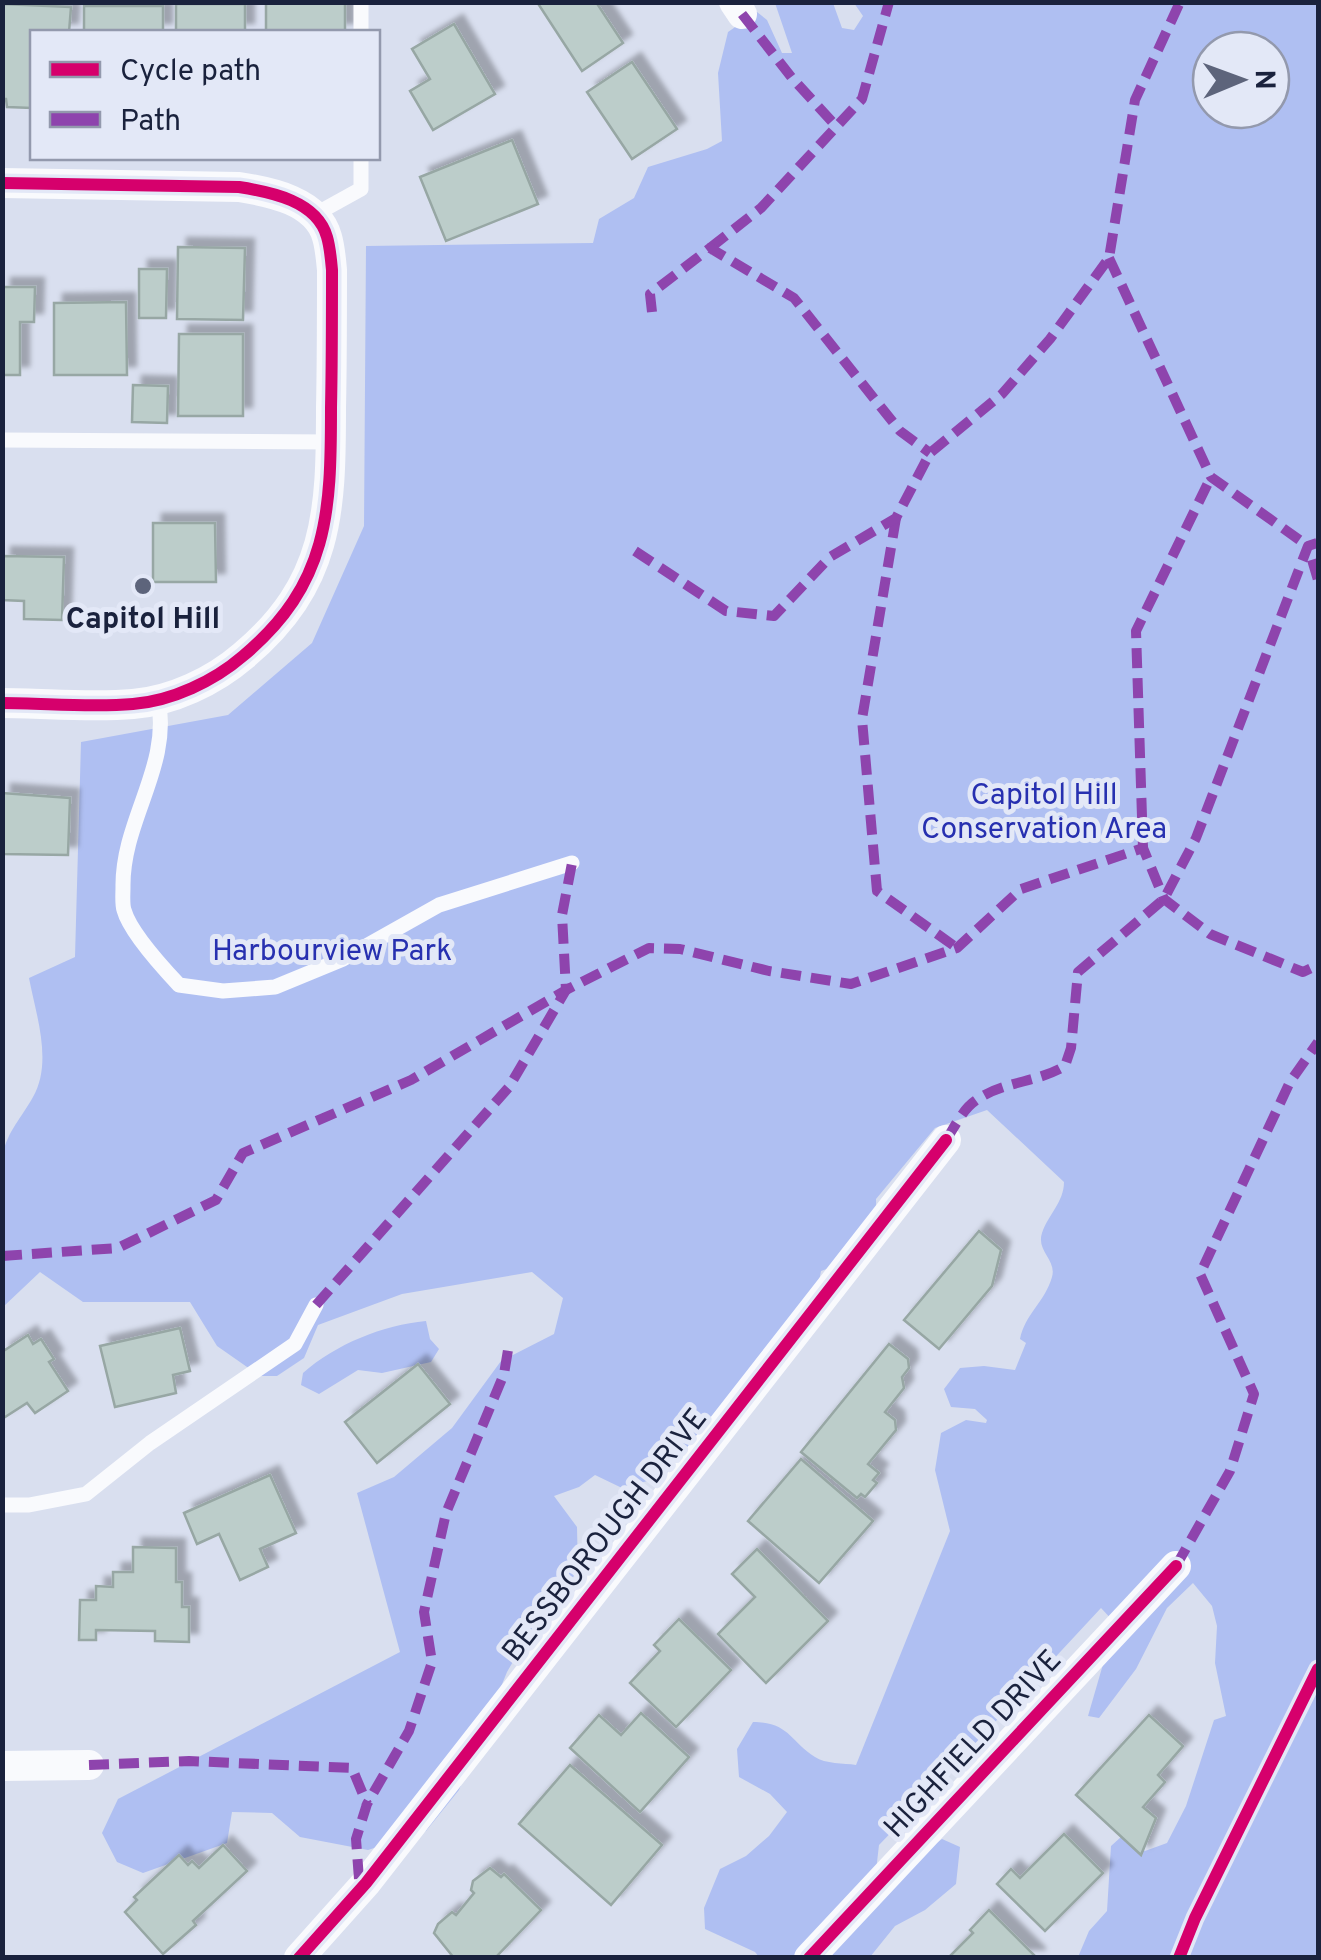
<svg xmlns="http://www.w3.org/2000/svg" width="1321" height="1960" font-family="Overpass,sans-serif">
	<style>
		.green { fill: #afbff2; fill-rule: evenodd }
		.building { fill: #bccdca; stroke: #97a7a4; stroke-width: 2.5; filter: url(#shadow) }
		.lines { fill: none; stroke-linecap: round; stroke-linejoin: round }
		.service { stroke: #f9fafd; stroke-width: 15 }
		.minor { stroke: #f9fafd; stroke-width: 30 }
		.quiet { stroke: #8e44ad; stroke-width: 10; stroke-dasharray: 20 10; stroke-linecap: butt }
		.cycleway-casing { stroke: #e3e8f7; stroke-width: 19 }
		.cycleway { stroke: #d6006c; stroke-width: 12 }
		.poi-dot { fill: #5d647b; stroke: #e3e8f7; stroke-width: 4 }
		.labels { text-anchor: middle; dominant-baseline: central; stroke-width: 10; stroke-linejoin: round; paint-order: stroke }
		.poi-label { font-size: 30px; font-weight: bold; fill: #1a223d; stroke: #e3e8f7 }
		.park-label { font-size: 30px; fill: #2730b0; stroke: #e3e8f7 }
		.street-label { font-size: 30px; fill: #1a223d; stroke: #e3e8f7 }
	</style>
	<defs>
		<filter id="shadow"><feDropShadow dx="9" dy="-9" stdDeviation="2.5" flood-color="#0004"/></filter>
	</defs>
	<rect width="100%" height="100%" fill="#d9dfef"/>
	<g class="green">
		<path d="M775,3H833L842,28L854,30L863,16L854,3H1318V1957H1078L1089,1931L1107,1911L1111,1846L1121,1837L1145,1851L1167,1843L1186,1806L1214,1720L1226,1716L1215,1663L1217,1626L1212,1606L1193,1583L1167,1608L1136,1669L1099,1718L1088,1716L1115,1623L1101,1608L957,1763L939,1789L907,1816L879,1845L876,1871L806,1953L785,1957H759L755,1952L705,1929L704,1908L720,1869L746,1856L769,1836L787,1812L770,1794L739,1777L737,1749L753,1722C789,1722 790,1741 815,1757C825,1764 844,1763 856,1765L950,1531L935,1470L941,1433L966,1420L986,1423L987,1420L975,1409L951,1407L944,1389L960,1368L984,1366L1015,1370L1026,1343L1020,1339C1025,1314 1045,1302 1052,1277C1057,1260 1036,1251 1042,1233C1048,1215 1064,1202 1064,1182L987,1110L935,1128L876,1199C877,1260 877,1252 821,1271L810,1327L666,1474L652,1464L651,1480L622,1488L595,1475L579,1487L554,1496L577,1527L578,1573L557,1589L533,1627L507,1672L459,1790L426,1831L368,1850L300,1837L272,1813L232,1812L227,1843L143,1873L117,1862L102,1833L118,1799L400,1652L357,1493L394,1477L452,1428L501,1361L554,1334L563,1298L532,1272L402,1294L318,1325L304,1358L277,1376H260L217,1346L190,1302H83L40,1272L3,1307V1154C7,1132 22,1117 33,1097C53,1062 36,1015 29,978L75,957L81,742L228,715L312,643L364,526L366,246L593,243L599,219L634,198L648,167L707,149L722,141L718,73L728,32L757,12L767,20L782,53H792ZM1211,50H1271V110H1211Z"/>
		<path d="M426,1321L430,1339L439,1349L431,1362L382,1373L358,1370L319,1394L301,1385L303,1373C336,1344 383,1325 426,1321Z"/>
		<polygon points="942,1839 960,1847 956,1884 925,1910 895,1926 870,1957 824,1958 913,1859"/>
	</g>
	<g class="building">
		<rect x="266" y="2" width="79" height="30"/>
		<polygon points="537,2 596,2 623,43 582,71"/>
		<polygon points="2,4 71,7 69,32 32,32 32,108 7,107 6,99 2,99"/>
		<rect x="176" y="4" width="69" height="28"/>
		<rect x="84" y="6" width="79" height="26"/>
		<polygon points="454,24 495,94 433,130 410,91 430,79 412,49"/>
		<polygon points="632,62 677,129 632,159 587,92"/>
		<polygon points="512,140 538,204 446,241 420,177"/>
		<polygon points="178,247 245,248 243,320 177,319"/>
		<polygon points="139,269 167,269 166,318 139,318"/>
		<polygon points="2,287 35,287 34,322 20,322 20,375 2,375"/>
		<polygon points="126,302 127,375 54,375 54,303"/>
		<polygon points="179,334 243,334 243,416 178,416"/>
		<polygon points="133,385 168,386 167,423 132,422"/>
		<polygon points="153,523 215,523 216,582 153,582"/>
		<polygon points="2,556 64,557 62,620 24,619 24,601 2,600"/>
		<polygon points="2,793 70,798 68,855 2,854"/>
		<polygon points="979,1231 1001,1250 992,1286 939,1349 904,1320"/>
		<polygon points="180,1328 190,1371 173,1375 176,1393 115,1407 100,1346"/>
		<polygon points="28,1335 33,1344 41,1339 54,1359 49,1362 68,1391 35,1413 27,1403 2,1419 2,1352"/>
		<polygon points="889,1344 908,1359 909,1368 902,1377 904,1388 885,1412 895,1420 896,1430 868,1464 879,1473 873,1480 877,1483 865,1497 861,1494 857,1498 801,1452"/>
		<polygon points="418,1364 450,1404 377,1463 345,1422"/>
		<polygon points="801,1459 873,1521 819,1583 748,1521"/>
		<polygon points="270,1475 296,1533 260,1549 268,1567 240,1580 219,1534 197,1544 184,1513"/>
		<polygon points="133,1547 176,1548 176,1582 182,1582 182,1607 189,1607 189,1642 155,1641 155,1631 96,1630 96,1640 79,1640 80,1600 96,1600 96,1586 113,1587 113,1572 133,1572"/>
		<polygon points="757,1549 828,1621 766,1683 718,1634 755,1597 732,1574"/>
		<polygon points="679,1619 731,1670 676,1727 630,1683 660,1651 654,1645"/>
		<polygon points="641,1713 689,1757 640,1812 570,1748 599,1715 621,1735"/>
		<polygon points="1149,1715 1183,1746 1158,1775 1165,1782 1143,1807 1156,1818 1141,1855 1076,1795"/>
		<polygon points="570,1765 662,1845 611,1905 519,1824"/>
		<polygon points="1064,1834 1103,1873 1045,1931 997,1884 1011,1869 1020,1878"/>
		<polygon points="223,1845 247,1871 193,1921 196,1925 163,1954 125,1912 137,1900 134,1897 179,1855 188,1865 192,1861 199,1868"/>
		<polygon points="490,1868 501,1877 504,1874 541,1910 495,1958 454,1958 434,1933 438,1924 452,1912 456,1915 474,1893 471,1890 473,1881"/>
		<polygon points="989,1910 1036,1957 1036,1958 948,1958 973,1933 970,1930"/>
	</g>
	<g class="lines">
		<g class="service">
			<polyline points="361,2 361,32"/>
			<polyline points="314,215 361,189 361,158"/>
			<polyline points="2,440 331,442"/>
			<path d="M158,699C172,766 122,820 123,887C123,894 122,904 124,910C130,932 163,968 179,985L223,991L275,987L343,959L439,905L572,863"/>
			<polyline points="2,1505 29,1505 86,1494 150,1443 295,1344 316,1305"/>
		</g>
		<g class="minor">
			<polyline points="734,2 742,14"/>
			<path d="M2,183L239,187C271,192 317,201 327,237C330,247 331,259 332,270C332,316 332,362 331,408C331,512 329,584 243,656C214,681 172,701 133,704C90,708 45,703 2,703"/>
			<polyline points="2,1766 89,1765"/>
			<polyline points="299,1958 366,1883 946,1140"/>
			<polyline points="809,1958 1176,1566"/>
		</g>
		<g class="quiet">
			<polyline points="742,14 792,78 837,127"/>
			<polyline points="710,248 761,208 862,99 889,2"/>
			<polyline points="1109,258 1211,477 1308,546 1317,543"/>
			<polyline points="652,312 650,294 710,248 794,298 900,431 930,453"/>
			<polyline points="896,518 862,719 877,891 957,948"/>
			<polyline points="635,551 726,611 774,616 830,557 896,518 930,453 1002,394 1050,339 1109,258 1135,100 1180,2"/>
			<polyline points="1143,848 1136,631 1211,477"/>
			<path d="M946,1140C954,1128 963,1109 975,1101C1002,1081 1037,1083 1065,1066L1071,1048L1078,972L1164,899L1196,838L1308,546L1318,580"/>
			<polyline points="2,1256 118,1248 216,1200 243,1153 411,1080 566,990 649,948 680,949 769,971 851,984 957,948 1021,889 1143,848 1164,899 1210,934 1303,972 1318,965"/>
			<polyline points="316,1305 509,1087 566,990 562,915 572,863"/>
			<polyline points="1176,1566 1230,1471 1254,1394 1200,1274 1290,1082 1318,1042"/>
			<polyline points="89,1765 189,1761 352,1768 367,1804"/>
			<polyline points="359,1879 356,1839 367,1804 409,1731 432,1662 424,1612 446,1513 504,1374 508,1350"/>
		</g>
		<defs>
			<g id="cycleway">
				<path d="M2,183L239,187C271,192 317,201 327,237C330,247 331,259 332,270C332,316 332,362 331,408C331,512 329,584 243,656C214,681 172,701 133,704C90,708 45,703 2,703"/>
				<polyline points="299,1958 366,1883 946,1140"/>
				<polyline points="809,1958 1176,1566"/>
				<polyline points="1179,1958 1195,1918 1318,1669"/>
			</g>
		</defs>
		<use href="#cycleway" class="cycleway-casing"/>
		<use href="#cycleway" class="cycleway"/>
	</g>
	<circle class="poi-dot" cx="143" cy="586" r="10"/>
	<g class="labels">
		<g class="poi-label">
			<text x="143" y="620">Capitol Hill</text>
		</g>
		<g class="park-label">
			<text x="1044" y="796">Capitol Hill<tspan x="1044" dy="34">Conservation Area</tspan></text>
			<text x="332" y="952">Harbourview Park</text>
		</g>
		<g class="street-label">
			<text transform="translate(606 1536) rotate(-52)">BESSBOROUGH DRIVE</text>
			<text transform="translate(974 1745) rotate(-47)">HIGHFIELD DRIVE</text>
		</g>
	</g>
	<rect width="1321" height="1960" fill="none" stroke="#1a223d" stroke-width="10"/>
	<rect x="30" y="30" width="350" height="130" fill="#e3e8f7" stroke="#9399ad" stroke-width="2.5"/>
	<rect x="50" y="62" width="50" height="15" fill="#d6006c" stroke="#9399ad" stroke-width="2.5"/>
	<text x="120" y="80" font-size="30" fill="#1a223d">Cycle path</text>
	<rect x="50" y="112" width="50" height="15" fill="#8e44ad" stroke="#9399ad" stroke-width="2.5"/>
	<text x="120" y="130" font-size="30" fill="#1a223d">Path</text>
	<g transform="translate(1241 80) rotate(89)"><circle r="48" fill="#e3e8f7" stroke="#9399ad" stroke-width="2.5"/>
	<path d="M0-8L18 38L0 25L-18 38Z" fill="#5d647b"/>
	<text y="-15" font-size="28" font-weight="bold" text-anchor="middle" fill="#1a223d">N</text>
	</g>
</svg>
